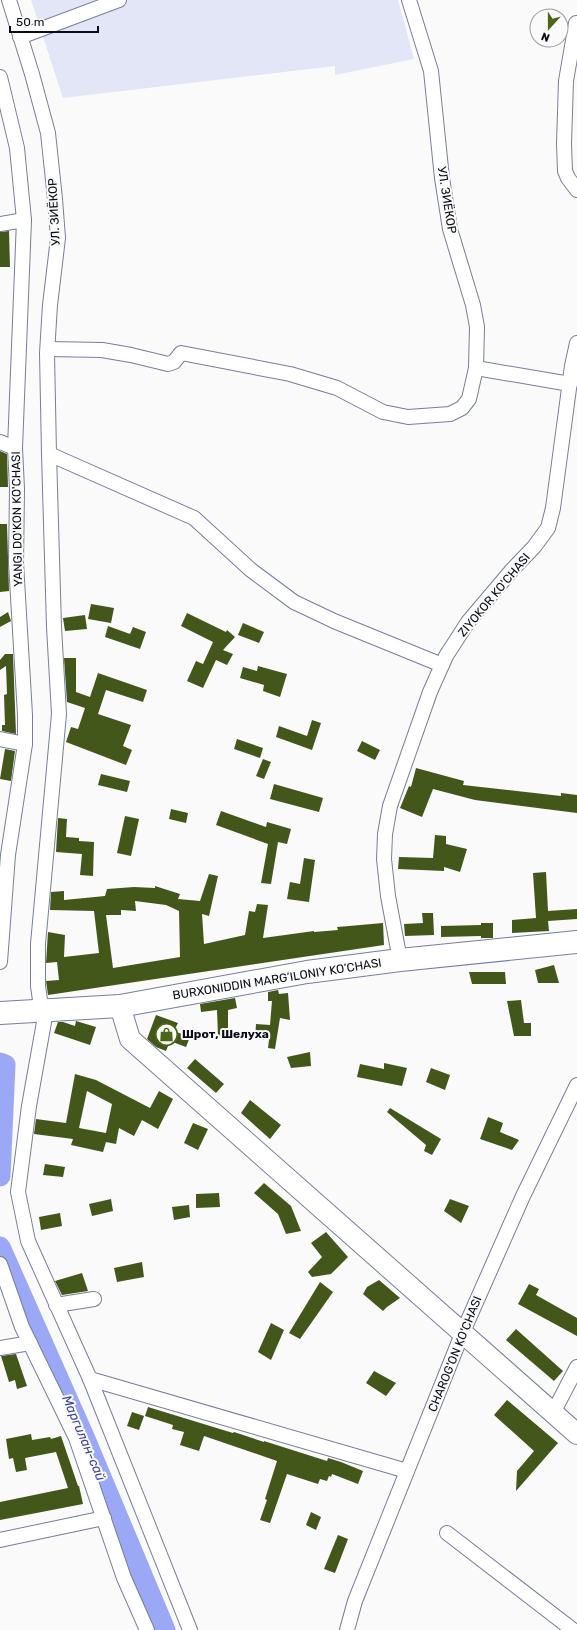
<svg xmlns="http://www.w3.org/2000/svg" width="577" height="1630" font-family="Rubik,sans-serif">
	<style>
		.green { fill: #e3e6f6 }
		.lines { fill: none; stroke-linecap: round; stroke-linejoin: round }
		.river { stroke: #9aa8f5; stroke-width: 21 }
		.building { fill: #43571b; fill-rule: evenodd }
		.street-casing { stroke: #777e9d; stroke-width: 16 }
		.secondary-casing { stroke: #777e9d; stroke-width: 22 }
		.primary-casing { stroke: #777e9d; stroke-width: 24 }
		.street { stroke: #fff; stroke-width: 14 }
		.secondary { stroke: #fff; stroke-width: 20 }
		.primary { stroke: #fff; stroke-width: 22 }
		.labels { text-anchor: middle; dominant-baseline: central; stroke-width: 4; stroke-linejoin: round; paint-order: stroke }
		.street-label { font-size: 12px; fill: #0a0c17; stroke: #fafafa }
		.poi-label { font-size: 12px; font-weight: bold; fill: #0a0c17; stroke: #fafafa; text-anchor: start }
		.water-label { font-size: 13px; font-style: italic; fill: #3c439b; stroke: #fafafa }
	</style>
	<rect width="100%" height="100%" fill="#fafafa"/>
	<polygon class="green" points="31,0 398,0 414,59 335,75 335,66 63,98"/>
	<g class="lines">
		<g class="river">
			<polyline points="0,1063 5,1065 0,1176"/>
			<polyline points="0,1247 85,1439 165,1630"/>
		</g>
	</g>
	<g class="building">
		<polygon points="9,231 10,267 0,267 0,232"/>
		<polygon points="0,451 7,454 8,487 0,487"/>
		<polygon points="0,524 7,524 9,591 0,592"/>
		<polygon points="91,604 114,608 111,623 88,619"/>
		<polygon points="8,612 11,621 0,627 0,617"/>
		<polygon points="187,613 226,632 227,630 235,637 223,650 233,654 227,665 216,660 203,688 187,681 196,661 203,664 213,642 181,626"/>
		<polygon points="85,615 87,629 65,631 63,618"/>
		<polygon points="243,623 264,632 259,643 238,635"/>
		<polygon points="108,626 130,634 133,627 146,632 140,649 105,637"/>
		<polygon points="5,654 13,654 16,734 2,731 2,725 5,725 4,695 7,694 6,666 0,670 0,660"/>
		<polygon points="64,658 76,658 76,692 90,697 98,673 147,690 143,702 106,690 98,714 131,725 123,746 132,750 126,765 66,742 71,727 78,729 85,708 67,702"/>
		<polygon points="258,666 287,674 280,697 263,691 264,685 240,678 243,667 257,671"/>
		<polygon points="312,720 321,723 312,750 276,737 279,726 307,736"/>
		<polygon points="237,739 263,748 260,758 234,749"/>
		<polygon points="362,741 380,750 375,760 357,751"/>
		<polygon points="5,749 15,751 11,781 0,779"/>
		<polygon points="263,759 271,762 264,779 256,776"/>
		<polygon points="416,768 464,781 463,785 561,796 561,793 577,795 577,813 475,800 433,789 422,817 400,808 409,786 411,787"/>
		<polygon points="101,774 130,781 127,792 98,785"/>
		<polygon points="274,784 323,798 319,812 270,799"/>
		<polygon points="171,809 188,813 186,823 169,819"/>
		<polygon points="221,811 266,827 267,822 291,829 287,844 278,842 271,884 261,883 268,844 216,825"/>
		<polygon points="125,816 139,819 131,856 117,853"/>
		<polygon points="58,818 67,819 66,837 79,838 79,841 94,842 93,876 80,875 82,854 56,852"/>
		<polygon points="435,835 446,836 446,844 467,849 460,872 444,867 444,871 398,869 399,857 433,858"/>
		<polygon points="304,858 315,860 309,902 287,899 290,882 300,884"/>
		<polygon points="546,872 548,911 577,909 577,919 548,921 549,931 512,933 512,920 536,918 533,873"/>
		<path d="M209,874L218,876L209,916L202,914L204,944L245,935L249,911L255,912L257,904L268,905L263,938L314,931V932L338,930L337,927L349,926L383,923L384,945L48,995L46,981L59,980L57,962L46,963L48,932L65,935L64,957L99,953L94,911L50,910L51,892L64,891V900L105,896L107,889L134,887L155,888V886L180,894L178,899L200,901ZM135,901L166,905L179,911L180,957L113,968L106,915H121V910L136,911Z"/>
		<polygon points="422,913 433,913 434,935 405,936 404,924 423,923"/>
		<polygon points="481,923 493,923 493,938 481,938 481,936 441,937 441,926 481,925"/>
		<polygon points="554,965 559,983 538,983 535,970"/>
		<polygon points="469,972 505,972 506,984 472,984"/>
		<polygon points="278,990 279,994 288,993 290,1020 280,1018 275,1049 268,1048 269,1040 255,1039 256,1024 270,1025 272,1001 268,1001 268,992"/>
		<polygon points="235,998 237,1008 228,1010 228,1035 218,1036 217,1010 201,1012 200,1004"/>
		<polygon points="521,1000 524,1023 531,1023 531,1036 514,1036 507,1001"/>
		<polygon points="156,1015 178,1023 174,1031 190,1037 186,1047 170,1041 166,1051 156,1047 147,1039"/>
		<polygon points="76,1021 96,1027 90,1045 54,1033 58,1022 63,1022 75,1026"/>
		<polygon points="310,1052 311,1066 291,1068 287,1057"/>
		<polygon points="195,1059 224,1084 216,1093 187,1068"/>
		<polygon points="384,1063 407,1068 402,1086 357,1077 360,1064 384,1069"/>
		<polygon points="431,1068 450,1075 445,1090 426,1082"/>
		<path d="M75,1074L96,1080L150,1108L159,1091L173,1099L158,1129L142,1120L134,1136L119,1128L116,1144L106,1142L103,1152L71,1145L73,1139L34,1134L36,1119L66,1123ZM87,1091L112,1104L106,1133L79,1128Z"/>
		<polygon points="250,1100 281,1125 270,1139 241,1113"/>
		<polygon points="390,1108 441,1139 432,1155 424,1151 426,1145 387,1112"/>
		<polygon points="488,1117 503,1123 500,1132 519,1140 512,1150 480,1139"/>
		<polygon points="193,1123 208,1129 198,1150 184,1143"/>
		<polygon points="45,1164 65,1167 63,1177 43,1175"/>
		<polygon points="264,1183 291,1206 301,1231 286,1234 278,1214 254,1193"/>
		<polygon points="219,1193 220,1207 196,1208 196,1194"/>
		<polygon points="111,1199 113,1211 92,1216 89,1204"/>
		<polygon points="450,1199 469,1206 461,1223 444,1211"/>
		<polygon points="189,1205 190,1217 174,1220 172,1207"/>
		<polygon points="60,1213 62,1226 41,1230 39,1217"/>
		<polygon points="326,1232 348,1257 331,1274 312,1277 308,1272 322,1257 311,1243"/>
		<polygon points="142,1262 144,1277 117,1282 114,1268"/>
		<polygon points="82,1273 88,1291 62,1295 55,1281"/>
		<polygon points="379,1280 400,1298 387,1307 383,1311 363,1294 367,1287"/>
		<polygon points="320,1282 333,1292 300,1339 289,1333"/>
		<polygon points="529,1284 539,1289 536,1295 577,1318 577,1336 518,1304"/>
		<polygon points="271,1323 284,1330 271,1360 258,1352"/>
		<polygon points="516,1329 563,1371 554,1381 506,1340"/>
		<polygon points="16,1354 27,1386 17,1389 15,1380 9,1382 1,1356"/>
		<polygon points="374,1371 396,1383 386,1396 366,1383"/>
		<polygon points="507,1400 558,1443 516,1491 517,1471 534,1451 494,1415"/>
		<polygon points="148,1407 233,1433 234,1432 264,1442 264,1441 327,1461 328,1458 341,1462 363,1471 358,1484 332,1474 331,1477 329,1476 327,1481 320,1479 318,1484 287,1474 270,1523 260,1520 267,1500 265,1499 277,1461 204,1436 199,1451 180,1445 184,1432 172,1429 173,1425 145,1416"/>
		<polygon points="132,1412 144,1416 139,1430 127,1426"/>
		<polygon points="31,1434 32,1440 50,1437 51,1439 61,1436 78,1486 79,1486 83,1504 0,1520 0,1502 68,1488 56,1452 25,1458 27,1470 16,1472 13,1458 9,1459 6,1439"/>
		<polygon points="311,1512 321,1517 316,1530 306,1525"/>
		<polygon points="338,1535 348,1539 335,1573 324,1569"/>
	</g>
	<g class="lines">
		<defs>
			<g id="street">
				<polyline points="9,0 32,74 48,133 55,199 58,238 50,305 47,353 49,454"/>
				<polyline points="577,23 576,23 566,81 564,144 565,171 568,178 577,190"/>
				<polyline points="20,37 119,0"/>
				<polyline points="0,77 17,148 24,220 15,448 17,489 16,563 25,715 25,744 8,855 0,962"/>
				<polyline points="0,224 24,220"/>
				<polyline points="48,349 102,350 131,355 168,364 174,362 181,353 290,374 337,388 383,412 408,417 450,414 462,408 469,399 476,368 477,327 473,305 450,229 442,178 431,71 409,0"/>
				<polyline points="476,368 570,384"/>
				<polyline points="0,442 15,448"/>
				<polyline points="0,739 25,744"/>
				<polyline points="400,960 388,896 384,859 385,834 390,806 430,692 446,656 468,622 512,570 534,547 548,528 553,508 572,366 577,343"/>
				<polyline points="0,1264 22,1327 76,1438 124,1578 147,1630"/>
				<polyline points="56,1305 94,1299"/>
				<polyline points="0,1348 30,1343"/>
				<polyline points="90,1379 190,1630"/>
				<polyline points="553,1413 577,1367"/>
				<polyline points="407,1471 90,1379 28,1241 18,1192 29,1106 46,1011 40,1000 38,986 38,944 59,714 54,627 49,454 194,518 251,570 294,602 334,621 442,665"/>
				<polyline points="447,1533 573,1630"/>
				<polyline points="0,1540 104,1518"/>
				<polyline points="347,1630 355,1601 462,1334 523,1196 577,1085"/>
			</g>
			<polyline id="secondary" points="120,1006 130,1039 577,1434"/>
			<polyline id="primary" points="0,1013 120,1006 307,972 400,960 577,942"/>
		</defs>
		<use href="#street" class="street-casing"/>
		<use href="#secondary" class="secondary-casing"/>
		<use href="#primary" class="primary-casing"/>
		<use href="#street" class="street"/>
		<use href="#secondary" class="secondary"/>
		<use href="#primary" class="primary"/>
	</g>
	<defs>
		<symbol id="shop-ring" viewBox="-11 -11 22 22"><circle r="9.5" fill="#fafafa" stroke="#4c6617" stroke-width="1.5"/><path d="M-5-2.5h2.3a2.7 3.5 0 0 1 5.4 0H5L5.5 6h-11ZM-1.5-2.5h3a1.5 2.3 0 0 0-3 0Z" fill="#4c6617"/></symbol>
	</defs>
	<g fill-rule="evenodd">
		<use href="#shop-ring" x="154" y="1022" width="25" height="25"/>
	</g>
	<g class="labels">
		<g class="street-label">
			<text transform="translate(447 200) rotate(81)">УЛ. ЗИЁКОР</text>
			<text transform="translate(54 212) rotate(-93)">УЛ. ЗИЁКОР</text>
			<text transform="translate(17 519) rotate(-91)">YANGI DO'KON KO'CHASI</text>
			<text transform="translate(494 595) rotate(-50)">ZIYOKOR KO'CHASI</text>
			<text transform="translate(277 979) rotate(-9)">BURXONIDDIN MARG’ILONIY KO’CHASI</text>
			<text transform="translate(455 1354) rotate(-68)">CHAROG'ON KO'CHASI</text>
		</g>
		<g class="poi-label">
			<text x="182" y="1034">Шрот, Шелуха</text>
		</g>
		<g class="water-label">
			<text transform="translate(84 1438) rotate(67)">Маргилан-сай</text>
		</g>
	</g>
	<g transform="translate(549 28) rotate(201)"><circle r="19" fill="#fafafa" stroke="#9a9b9f"/>
	<path d="M0-3L7 15L0 10L-7 15Z" fill="#4c6617"/>
	<text y="-6" font-size="11" font-weight="bold" text-anchor="middle" fill="#0a0c17">N</text>
	</g>
	<path d="M10 26v6h88v-6" fill="none" stroke="#0a0c17" stroke-width="2"/>
	<text x="16" y="26" font-size="12" fill="#0a0c17" stroke="#fafafa" stroke-width="3" paint-order="stroke">50 m</text>
</svg>
